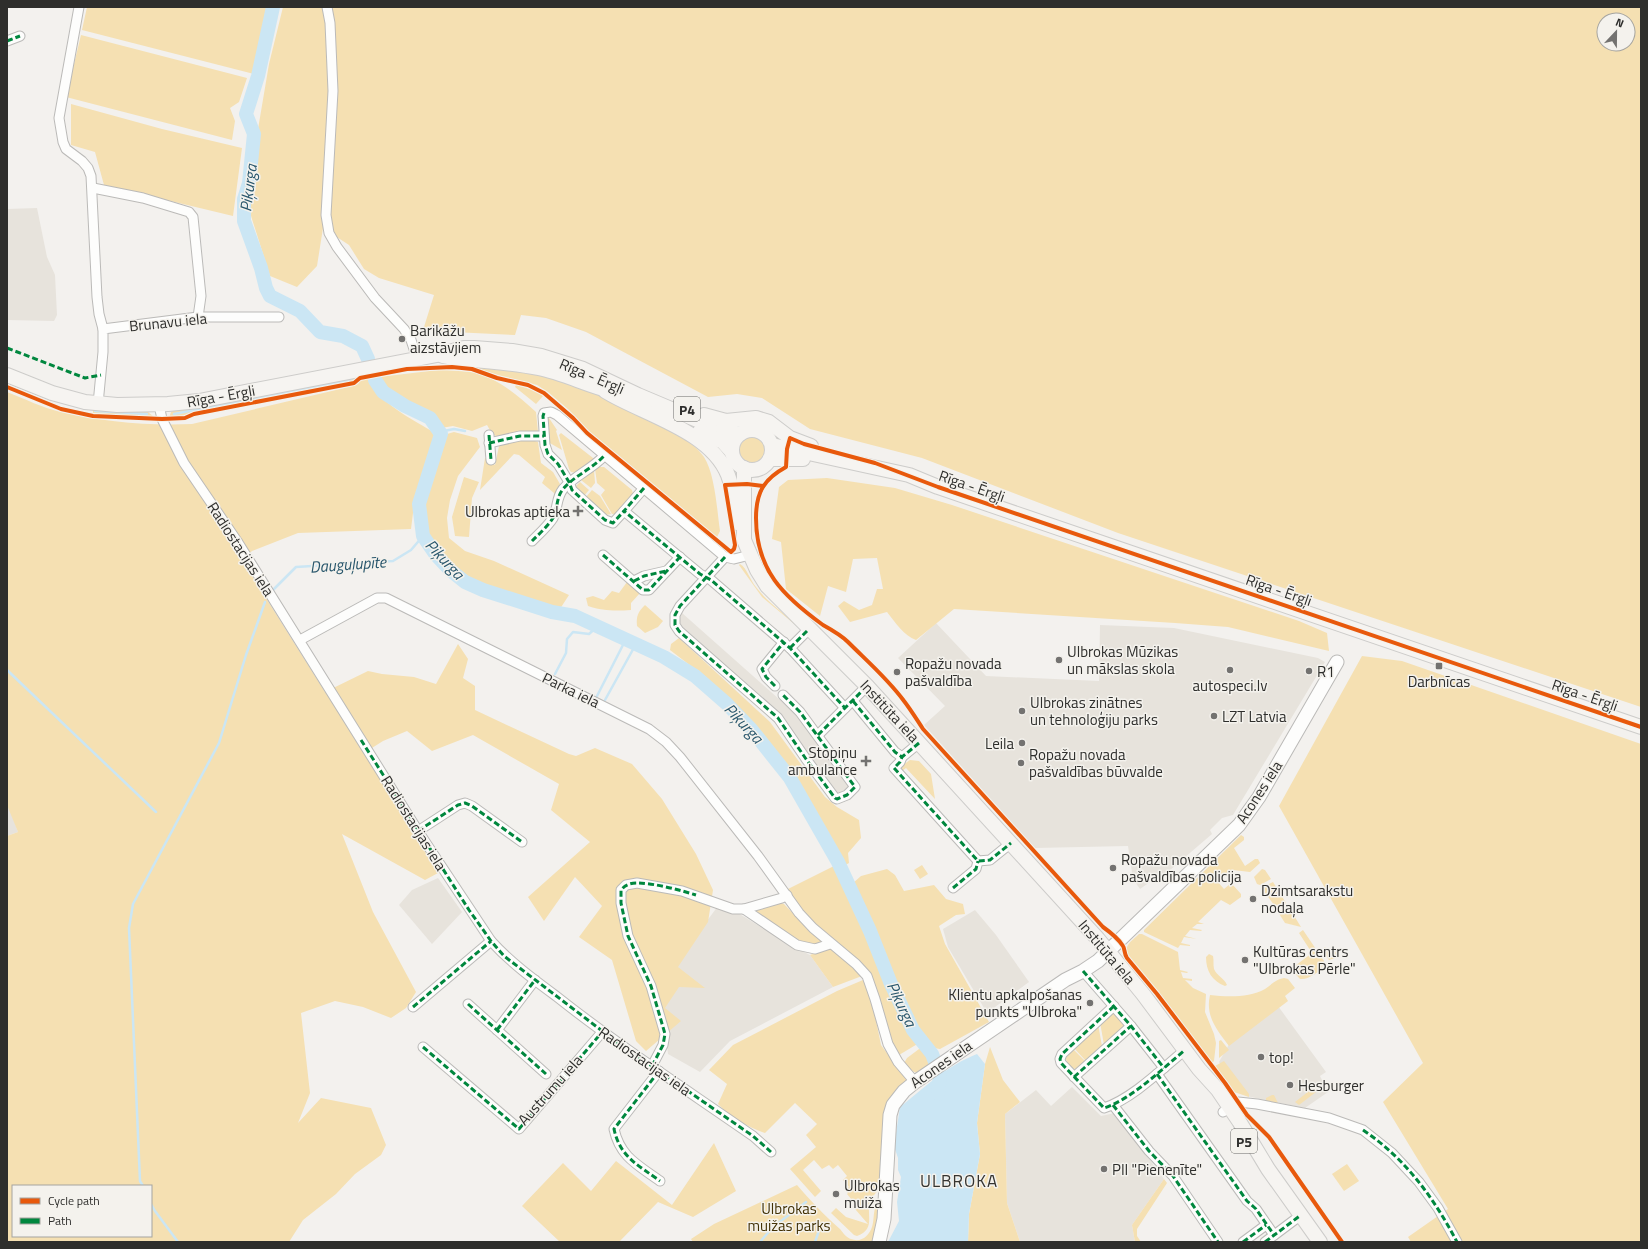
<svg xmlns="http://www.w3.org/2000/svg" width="1648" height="1249" font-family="'Titillium Web',sans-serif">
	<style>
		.built { fill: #e7e3dc }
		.green { fill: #f5e0b2; fill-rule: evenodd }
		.water { fill: #cbe6f4 }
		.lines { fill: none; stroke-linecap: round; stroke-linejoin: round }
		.stream { stroke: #cbe6f4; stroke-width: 2.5 }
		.river { stroke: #cbe6f4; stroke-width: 14 }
		.street-casing { stroke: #bbbab8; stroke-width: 11 }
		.secondary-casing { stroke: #bbbab8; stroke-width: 15 }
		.primary-casing { stroke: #cdccca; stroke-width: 16 }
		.street { stroke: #fdfdfc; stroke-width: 9 }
		.secondary { stroke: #fdfdfc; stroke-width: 13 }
		.primary { stroke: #f6f4f1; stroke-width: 14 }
		.quiet { stroke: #00873e; stroke-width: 3; stroke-dasharray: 6 3; stroke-linecap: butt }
		.cycleway-casing { stroke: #f4f2ed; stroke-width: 6 }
		.cycleway { stroke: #e8590c; stroke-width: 4 }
		.poi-dot { fill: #737270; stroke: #f4f2ed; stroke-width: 1.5 }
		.labels { text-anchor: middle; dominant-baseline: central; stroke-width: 3; stroke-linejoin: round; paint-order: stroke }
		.shield { fill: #f4f2ed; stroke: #696966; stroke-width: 1 }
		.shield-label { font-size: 14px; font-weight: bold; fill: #2e2e2c }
		.street-label { font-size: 15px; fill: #2e2e2c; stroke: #f4f2ed }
		.poi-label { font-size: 15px; fill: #2e2e2c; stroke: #f4f2ed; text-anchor: start }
		.park-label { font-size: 15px; fill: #423105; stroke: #f4f2ed }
		.water-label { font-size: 16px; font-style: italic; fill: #28566c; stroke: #f4f2ed }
		.quarter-label { font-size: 17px; letter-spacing: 1px; fill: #363531; stroke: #f4f2ed }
	</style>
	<rect width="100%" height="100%" fill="#f3f1ee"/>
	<g class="built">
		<polygon points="37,208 47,257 55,275 57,315 54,321 7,320 7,209"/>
		<polygon points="682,613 806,723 856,790 838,802 776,724 672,626"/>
		<polygon points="936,623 986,676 1099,681 1100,625 1174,628 1318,658 1325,662 1233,815 1222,818 1210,830 1212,834 1155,883 1150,882 1140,889 1133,879 1128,846 1035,848 924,725 945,706 898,658"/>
		<polygon points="7,800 18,832 7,836"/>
		<polygon points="438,878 462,912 432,944 399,905 412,890"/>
		<polygon points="718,906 738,913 790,945 810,955 833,987 730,1041 700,1072 668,1054 660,992 675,964"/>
		<polygon points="975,910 996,935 1029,982 987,1013 948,947 943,929"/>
		<polygon points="1278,1006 1326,1072 1320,1076 1328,1092 1305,1108 1246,1096 1219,1062 1232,1039"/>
		<polygon points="1072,1087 1101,1116 1115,1113 1164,1179 1132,1225 1135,1242 1020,1242 1007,1203 1005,1114 1036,1090 1051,1106"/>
	</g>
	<g class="green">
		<polygon points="87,7 269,7 254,74 82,30"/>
		<path d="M283,7H1641V707L1118,533L922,458L810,429L762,398L737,394L708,397L586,332L546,318L521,315L515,335L432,331L424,327L434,295L379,278L364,269L349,245L323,228L317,266L297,287L270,276L246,200L269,64ZM1604,20H1628V44H1604Z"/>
		<polygon points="81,35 247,78 239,102 230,108 235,121 232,140 66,97"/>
		<polygon points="71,104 162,129 242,148 233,216 104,185 95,152 71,145"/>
		<path d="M474,367C496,368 518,369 540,374C577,384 684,425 704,457C715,474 717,510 720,531L717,537L589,431L569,410L548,392L537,385L501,376Z"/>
		<path d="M438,370C449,370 459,371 470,372C496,376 517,395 536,412L538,432L498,438L491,432L487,425L472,431L453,426L441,428L431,416L381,385L379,377Z"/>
		<polygon points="357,376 353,381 349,382 192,412 183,416 169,418 171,412 175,410"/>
		<path d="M371,378C375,402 416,421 435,433L415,497L411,529L298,533L252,551L242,560L325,692L368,671L382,674L414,677L436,684L458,644L468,659L463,678L475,686V710L569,754L576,756L595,748L632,764L662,799L696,854L713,890L708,922L678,967L705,988L679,987L665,1008L681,1021L646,1051L636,1041L612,960L579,937L602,906L575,877L544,921L528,897L590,842L551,810L559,784L473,735L432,751L407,731L383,741L364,753L438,873L425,880L342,834L373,912L416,992L406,1008L391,1018L363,1007L335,1001L301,1013L310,1093L298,1123L321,1098L371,1108L386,1145L381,1155L355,1174L336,1194L303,1220L289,1242H7V836L18,832L7,805V392C25,399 43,408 61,412C102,422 150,426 192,424L353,386L358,384L361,379ZM13,1186H151V1236H13Z"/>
		<polygon points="516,385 537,391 543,396 536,404 515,387"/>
		<polygon points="93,410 148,412 154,417 93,413"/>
		<polygon points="549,418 557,430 556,431 562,450 548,442 547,419"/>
		<path d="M454,432L477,438L480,447L458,476L450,500L447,518L449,538L465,551L494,561L569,595L558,612C515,601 425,570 425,516C425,490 438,459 447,434Z"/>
		<polygon points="561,433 593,458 595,458 578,473 571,472 569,469 559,435"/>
		<circle cx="752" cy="449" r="16"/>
		<polygon points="528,439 538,442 541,463 553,472 560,484 553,505 554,493 542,483 545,477 519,455 514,454 480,490 485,458 495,465 499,446 512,441"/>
		<polygon points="599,467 604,467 632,490 633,494 616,514 612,514 601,495 605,490 597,483 595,469"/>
		<polygon points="594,470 595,483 591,488 581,480"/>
		<polygon points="464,477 479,482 472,498 469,537 455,536 452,517"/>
		<path d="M827,478L895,488L952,505L1299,621L1327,633L1329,651L1228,627L1175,623L954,609L916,640C904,636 895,622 887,612L850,622L838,606L844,601L859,610L872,605L877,589H883L877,558L853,559L846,592L828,586L820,616L786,589L781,542L772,539L779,487L788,480Z"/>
		<polygon points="580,482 589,490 584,496 575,487"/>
		<polygon points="592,490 600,496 611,514 606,515 586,497"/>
		<path d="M740,564C747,568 750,580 756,587C768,603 785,613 799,628L762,597L739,565Z"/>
		<path d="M627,582L640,593L631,603V610C615,611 603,611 588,606L586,598L593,596L604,600L612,591L619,593Z"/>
		<path d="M645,605L663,621L658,627L645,633L637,626C636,616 638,612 645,605Z"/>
		<polygon points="679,638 770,722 825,797 837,807 859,820 861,838 848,853 849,863 842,867 792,776 753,727 700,673 670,650 671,644"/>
		<polygon points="1362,656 1402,661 1641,744 1641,1242 1411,1242 1408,1237 1448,1209 1383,1102 1423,1063 1279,806"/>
		<polygon points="910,760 919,761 931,774 935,799 906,768 902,771 900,767"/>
		<polygon points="1241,835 1244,837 1244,840 1234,848 1245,866 1255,859 1258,859 1260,863 1250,872 1233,870 1216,880 1224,889 1230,884 1232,884 1241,894 1241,897 1230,905 1221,900 1198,922 1204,924 1197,924 1192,928 1202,930 1201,931 1190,930 1185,936 1197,939 1184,937 1181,943 1190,945 1190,946 1180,945 1178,948 1144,932 1144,930"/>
		<polygon points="836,865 878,967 907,1032 919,1043 899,1055 892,1046 875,990 807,918 788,889"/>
		<polygon points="922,865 928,874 920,879 914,870"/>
		<polygon points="887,869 895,875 904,891 934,885 946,899 963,904 965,914 956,915 939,926 945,944 989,1022 940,1049 934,1048 915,1026 872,926 852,884 861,876"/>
		<polygon points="1262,869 1265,870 1271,879 1260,885 1257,884 1254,877"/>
		<polygon points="1273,882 1286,903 1277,909 1263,890 1263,887"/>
		<path d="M779,902L784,904L803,924L822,942V944C799,951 773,924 755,911L758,908Z"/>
		<polygon points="1288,906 1301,927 1285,923 1278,912"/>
		<path d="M1303,930L1324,961C1324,970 1309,980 1300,979L1291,969L1312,953L1299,933Z"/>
		<path d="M1139,934H1142L1178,952L1180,970L1188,972L1187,973L1181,972L1183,978L1192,979V981L1185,980L1193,988L1206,994L1205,1012L1214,1034L1216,1043L1214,1061L1212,1063L1162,997L1127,954C1124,945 1133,940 1139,934Z"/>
		<polygon points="831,947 859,971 862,976 833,987 810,955"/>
		<polygon points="1325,947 1330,954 1335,951 1336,953 1335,958 1329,960 1322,950"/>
		<path d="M1209,954L1213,956C1214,960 1213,965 1214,969C1217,976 1224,978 1227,985L1225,986C1212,981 1206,971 1206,957Z"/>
		<path d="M1284,978L1288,979L1295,988L1285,996L1288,1001L1229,1046C1217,1030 1205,1016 1210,995C1227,997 1249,998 1265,989C1271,985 1276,979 1284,978Z"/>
		<path d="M863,980L873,1006L881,1045L908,1082L898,1092L880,1189C877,1192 871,1197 870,1201C866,1216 876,1229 857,1236L854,1235L831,1213L836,1208L846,1217L868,1224L855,1209L857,1206L847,1194L848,1193L845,1190L849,1187L843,1180L847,1176L838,1165L833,1169L829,1165L822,1169L814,1160L803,1170L821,1191L815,1197L790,1169L816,1147L806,1135L817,1124L795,1103L765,1133C748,1127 730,1117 718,1104L727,1084L709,1070L733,1045L837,991Z"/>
		<polygon points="1112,1011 1125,1026 1104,1045 1100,1022"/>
		<polygon points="1098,1024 1102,1046 1086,1061 1073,1047"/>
		<polygon points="1221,1040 1229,1050 1219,1058 1219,1041"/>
		<path d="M923,1046L929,1055L933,1065C916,1074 918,1077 904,1063L907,1058Z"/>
		<polygon points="990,1047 1003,1080 1020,1102 1005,1114 1007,1203 1020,1242 968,1242 969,1214 980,1154 977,1123 985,1064"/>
		<polygon points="1072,1048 1086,1062 1075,1069 1071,1068 1065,1058 1065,1054"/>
		<polygon points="1224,1061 1249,1094 1249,1097 1234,1092 1215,1066"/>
		<polygon points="1313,1088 1316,1092 1299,1105 1295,1102"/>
		<polygon points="1272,1095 1274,1095 1278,1103 1266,1101 1266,1098"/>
		<polygon points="714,1143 736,1191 693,1217 658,1202 619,1242 560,1242 522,1206 563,1163 591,1191 616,1161 672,1205"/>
		<polygon points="1347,1164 1359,1181 1344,1191 1332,1174"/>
		<polygon points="1164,1179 1167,1183 1137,1229 1137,1236 1141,1242 1135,1242 1132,1225"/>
		<path d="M797,1185C811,1201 824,1215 840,1229C843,1233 847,1238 851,1239C861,1243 869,1236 872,1227C875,1219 872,1206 880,1202L875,1242H693L691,1239L714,1224Z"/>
	</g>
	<path class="water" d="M977,1054L985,1064L977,1123L980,1154L969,1214L968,1242H888L899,1221L897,1202L901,1177L898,1170V1158L894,1146L900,1107C924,1088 948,1065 977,1054Z"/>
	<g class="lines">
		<g class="stream">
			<polyline points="95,411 147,414"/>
			<polyline points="174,414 349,380 354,377"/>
			<polyline points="439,432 454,429 465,431"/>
			<polyline points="273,590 296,567 393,561 411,550 423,536"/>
			<polyline points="7,670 156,812"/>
			<polyline points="555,674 566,653 567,639 573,632 589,634 598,626"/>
			<polyline points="596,698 626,639"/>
			<polyline points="605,700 636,644"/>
			<polyline points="143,1186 140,1181 129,928 133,904 219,743 246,655 265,602"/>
			<polyline points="151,1204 155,1211 178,1242"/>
			<polyline points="760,1242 773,1227 806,1202"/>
			<polyline points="815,1242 821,1225"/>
		</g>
		<g class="river">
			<polyline points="273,7 258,76 246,114 254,134 249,183 244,199 244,221 261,268 266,288 270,296 300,311 320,332 343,336 362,346 368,359"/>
			<polyline points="375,380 383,392 405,406 430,418 441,434 419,504 423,536 436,555 450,570 465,582 483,590 552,612 575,616 664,657 695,676 727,704 751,729 790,778 838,862 870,931 891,984 913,1030 932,1054 940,1075 938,1094"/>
		</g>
		<defs>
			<g id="street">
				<polyline points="79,7 59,118 63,142 66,149 82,161 88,168 91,176 97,297 99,314 103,329"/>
				<polyline points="327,7 330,23 333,91 326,215 329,233 337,247 375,298 404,329 411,340 417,358"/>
				<polyline points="7,41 20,36"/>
				<polyline points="93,188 143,198 189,212 193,217 201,296 198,317"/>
				<polyline points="98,404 103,352 103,329 198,317 279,317"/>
				<path d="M159,405L162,419L184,463L237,541L418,831L491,941C510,962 533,979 556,996C619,1046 687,1090 753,1136L771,1152"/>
				<polyline points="489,435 491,460"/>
				<polyline points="489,443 520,436 544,436"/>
				<polyline points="644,488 624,511 700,574 711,580 790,648 845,708"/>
				<polyline points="624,511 613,523 605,520 572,490 569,482 558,464 548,454 545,445 543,416 544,413 551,412 557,415 725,557 734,559 750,555"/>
				<path d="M532,541C539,534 548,526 553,518C558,508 556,498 563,489C574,476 592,469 604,456"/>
				<polyline points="603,555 643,590 649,590 680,557"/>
				<polyline points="725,557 680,606 675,615 675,625 679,631 778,718 806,759 835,798 837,799 847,795 855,787 800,712 783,695"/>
				<polyline points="634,581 644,576 666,571"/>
				<polyline points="300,640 377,598 386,598 649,729 666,742 680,757 758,856 799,913 813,928 856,964 867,976 875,999 888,1044 898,1062 915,1082"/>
				<polyline points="790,648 809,629"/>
				<polyline points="775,686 766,677 762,669 784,642"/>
				<polyline points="853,701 895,752 902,757"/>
				<polyline points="818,735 867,686"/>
				<polyline points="919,743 902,757 900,762 894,768 978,861 990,860 1011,843"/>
				<polyline points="418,831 458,805 465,803 472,806 522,842"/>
				<polyline points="953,888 976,869 978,861"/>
				<polyline points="744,909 797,945 815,949 830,944"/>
				<polyline points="1083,971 1131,1026 1164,1068"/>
				<polyline points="468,1004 546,1074"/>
				<path d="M1114,1006L1062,1054L1060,1059L1061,1063L1104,1108C1132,1099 1162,1069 1185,1050"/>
				<polyline points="413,1007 491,941"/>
				<polyline points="497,1030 535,980"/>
				<polyline points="423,1047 519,1129 603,1031"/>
				<polyline points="652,1066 663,1045 665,1034 651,986 628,936 621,903 621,890 626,885 637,883 682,891 733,909 744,909 782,898 787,895"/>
				<path d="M659,1071L614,1129C620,1157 638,1165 660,1181"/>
				<polyline points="1157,1074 1247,1201 1256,1209 1274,1235"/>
				<polyline points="1074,1077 1131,1026"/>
				<polyline points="1113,1105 1149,1151 1173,1176 1218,1242"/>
				<polyline points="1223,1112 1238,1102 1257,1104 1329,1118 1363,1130 1392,1153 1419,1182 1438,1208 1457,1242"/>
				<polyline points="1243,1242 1266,1225"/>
				<polyline points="1265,1242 1301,1215"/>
			</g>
			<polyline id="secondary" points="879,1242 884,1219 890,1115 893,1105 904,1091 915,1082 1065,980 1083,971 1098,961 1239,825 1259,797 1337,662"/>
			<g id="primary">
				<path d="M443,356C475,362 507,361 538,368C564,373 588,386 614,392"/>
				<polyline points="7,375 52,393 85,402 117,405 168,404 199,401 437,355 464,348 474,348 512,351 541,356 583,369 638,395 728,433 740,434"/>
				<path d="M605,391C642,414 710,430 728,475C734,490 734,508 737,523"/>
				<polyline points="704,415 726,421 756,418 769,422 790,438 811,446"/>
				<circle cx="752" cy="450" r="20"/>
				<polyline points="700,431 723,442 732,452"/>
				<polyline points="772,445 909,475 938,487 1641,727"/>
				<polyline points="770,459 803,459"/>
				<polyline points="744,468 744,540 757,570 767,586 867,686 1098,939 1143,994 1199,1069 1218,1090 1239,1121 1268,1169 1320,1242"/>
			</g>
		</defs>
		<use href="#street" class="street-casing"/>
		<use href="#secondary" class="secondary-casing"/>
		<use href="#primary" class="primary-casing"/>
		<use href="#street" class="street"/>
		<use href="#secondary" class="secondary"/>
		<use href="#primary" class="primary"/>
		<g class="quiet">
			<polyline points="7,41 20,36"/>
			<polyline points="7,348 85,378 101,375"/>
			<polyline points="544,413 543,416 545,445 548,454 558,464 569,482 572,490 605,520 613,523 624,511"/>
			<polyline points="489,435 491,460"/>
			<polyline points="489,443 520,436 544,436"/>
			<polyline points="644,488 624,511 700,574 711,580 790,648 845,708"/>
			<path d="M532,541C539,534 548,526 553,518C558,508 556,498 563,489C574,476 592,469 604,456"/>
			<polyline points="603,555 643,590 649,590 680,557"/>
			<polyline points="725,557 680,606 675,615 675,625 679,631 778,718 806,759 835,798 837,799 847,795 855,787 800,712 783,695"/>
			<polyline points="634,581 644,576 666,571"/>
			<polyline points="790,648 809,629"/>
			<polyline points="775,686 766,677 762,669 784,642"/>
			<polyline points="853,701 895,752 902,757"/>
			<polyline points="818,735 867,686"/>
			<polyline points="361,740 469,910 491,941 504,956 614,1040 753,1136 771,1152"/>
			<polyline points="919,743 902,757 900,762 894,768 978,861 990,860 1011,843"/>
			<polyline points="418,831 458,805 465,803 472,806 522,842"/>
			<polyline points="953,888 976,869 978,861"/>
			<polyline points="1083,971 1131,1026 1164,1068"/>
			<polyline points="468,1004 546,1074"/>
			<path d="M1114,1006L1062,1054L1060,1059L1061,1063L1104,1108C1132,1099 1162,1069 1185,1050"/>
			<polyline points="413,1007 491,941"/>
			<polyline points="497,1030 535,980"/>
			<polyline points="423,1047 519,1129 603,1031"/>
			<path d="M652,1066L663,1045L665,1034L651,986L628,936L621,903V890C625,885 630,883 637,883C654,883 680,890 696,895"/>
			<path d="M659,1071L614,1129C620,1157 638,1165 660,1181"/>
			<polyline points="1157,1074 1247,1201 1256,1209 1274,1235"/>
			<polyline points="1074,1077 1131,1026"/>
			<polyline points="1113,1105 1149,1151 1173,1176 1218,1242"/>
			<path d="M1363,1130C1405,1158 1434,1198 1457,1242"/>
			<polyline points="1243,1242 1266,1225"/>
			<polyline points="1265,1242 1301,1215"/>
		</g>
		<defs>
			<g id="cycleway">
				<polyline points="7,387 61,409 93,416 162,419 185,418 194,414 354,383 360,378 407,369 452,367 472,369 497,378 528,385 544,393 573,418 587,433 731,552 734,549 735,545 725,485 747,484 763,486"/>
				<path d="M1342,1242L1269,1137L1247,1115L1225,1083L1157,994L1127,958C1124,954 1125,949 1123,946C1118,938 1110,932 1103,927L923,729C917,720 911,710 904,701C888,679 867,661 848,642C841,635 832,630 823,625C783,596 756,570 756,518C756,492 764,479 786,467L787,449L790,438L804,444L875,463L938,487L1641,727"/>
			</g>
		</defs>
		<use href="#cycleway" class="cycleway-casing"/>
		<use href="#cycleway" class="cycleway"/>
	</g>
	<g class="poi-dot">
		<circle cx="402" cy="339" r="4"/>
		<path d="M576 505h4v4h4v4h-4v4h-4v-4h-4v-4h4z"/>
		<circle cx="1059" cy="660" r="4"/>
		<rect x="1435" y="662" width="8" height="8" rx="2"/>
		<circle cx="1230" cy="670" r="4"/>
		<circle cx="1309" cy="671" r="4"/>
		<circle cx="897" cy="672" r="4"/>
		<circle cx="1022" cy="711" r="4"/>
		<circle cx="1214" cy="716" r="4"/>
		<circle cx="1022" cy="743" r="4"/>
		<path d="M864 755h4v4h4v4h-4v4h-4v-4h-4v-4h4z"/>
		<circle cx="1021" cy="763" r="4"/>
		<circle cx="1113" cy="868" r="4"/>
		<circle cx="1253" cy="899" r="4"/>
		<circle cx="1245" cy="960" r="4"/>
		<circle cx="1090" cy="1003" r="4"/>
		<circle cx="1261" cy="1057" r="4"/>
		<circle cx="1290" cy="1085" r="4"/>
		<circle cx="1104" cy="1169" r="4"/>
		<circle cx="836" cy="1194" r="4"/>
	</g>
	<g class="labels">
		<g class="shield">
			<rect x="674" y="397" width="26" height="24" rx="3"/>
			<rect x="1231" y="1129" width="26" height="24" rx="3"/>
		</g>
		<g class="shield-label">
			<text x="687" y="409">P4</text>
			<text x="1244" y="1141">P5</text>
		</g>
		<g class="street-label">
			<text transform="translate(168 322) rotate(-6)">Brunavu iela</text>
			<text transform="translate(592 376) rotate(23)">Rīga - Ērgļi</text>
			<text transform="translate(221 396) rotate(-10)">Rīga - Ērgļi</text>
			<text transform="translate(972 486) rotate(19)">Rīga - Ērgļi</text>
			<text transform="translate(241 549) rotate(57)">Radiostacijas iela</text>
			<text transform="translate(1279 590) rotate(19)">Rīga - Ērgļi</text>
			<text transform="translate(571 690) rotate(26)">Parka iela</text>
			<text transform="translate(1585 695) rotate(19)">Rīga - Ērgļi</text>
			<text transform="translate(890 711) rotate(47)">Institūta iela</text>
			<text transform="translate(1259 792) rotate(-57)">Acones iela</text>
			<text transform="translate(414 823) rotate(58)">Radiostacijas iela</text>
			<text transform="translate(1107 952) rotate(50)">Institūta iela</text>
			<text transform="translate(645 1061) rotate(35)">Radiostacijas iela</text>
			<text transform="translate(941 1064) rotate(-35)">Acones iela</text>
			<text transform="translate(550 1090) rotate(-48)">Austrumu iela</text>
		</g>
		<g class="poi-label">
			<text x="410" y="330">Barikāžu<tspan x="410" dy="17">aizstāvjiem</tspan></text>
			<text x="570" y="511" text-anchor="end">Ulbrokas aptieka</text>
			<text x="1067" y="651">Ulbrokas Mūzikas<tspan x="1067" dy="17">un mākslas skola</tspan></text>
			<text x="905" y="663">Ropažu novada<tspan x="905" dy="17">pašvaldība</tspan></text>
			<text x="1317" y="671">R1</text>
			<text x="1439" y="681" text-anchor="middle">Darbnīcas</text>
			<text x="1230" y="685" text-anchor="middle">autospeci.lv</text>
			<text x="1030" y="702">Ulbrokas zinātnes<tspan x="1030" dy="17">un tehnoloģiju parks</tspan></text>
			<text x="1222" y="716">LZT Latvia</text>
			<text x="1014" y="743" text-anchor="end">Leila</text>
			<text x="857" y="752" text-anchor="end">Stopiņu<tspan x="857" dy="17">ambulance</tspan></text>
			<text x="1029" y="754">Ropažu novada<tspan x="1029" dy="17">pašvaldības būvvalde</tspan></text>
			<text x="1121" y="859">Ropažu novada<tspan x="1121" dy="17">pašvaldības policija</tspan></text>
			<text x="1261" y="890">Dzimtsarakstu<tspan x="1261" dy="17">nodaļa</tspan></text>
			<text x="1253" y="951">Kultūras centrs<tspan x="1253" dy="17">"Ulbrokas Pērle"</tspan></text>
			<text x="1082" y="994" text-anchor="end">Klientu apkalpošanas<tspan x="1082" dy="17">punkts "Ulbroka"</tspan></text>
			<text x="1269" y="1057">top!</text>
			<text x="1298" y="1085">Hesburger</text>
			<text x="1112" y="1169">PII "Pienenīte"</text>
			<text x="844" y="1185">Ulbrokas<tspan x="844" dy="17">muiža</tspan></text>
		</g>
		<g class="park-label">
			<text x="789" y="1208">Ulbrokas<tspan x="789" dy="17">muižas parks</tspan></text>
		</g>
		<g class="water-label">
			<text transform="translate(248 188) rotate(-83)">Piķurga</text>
			<text transform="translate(445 559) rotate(47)">Piķurga</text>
			<text transform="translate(348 564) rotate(-4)">Dauguļupīte</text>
			<text transform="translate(744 723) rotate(47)">Piķurga</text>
			<text transform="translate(902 1004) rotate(65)">Piķurga</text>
		</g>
		<g class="quarter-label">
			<text x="959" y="1181">ULBROKA</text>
		</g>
	</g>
	<rect width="1648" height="1249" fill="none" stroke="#2e2e2c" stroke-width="16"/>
	<rect x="12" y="1185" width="140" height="52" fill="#f4f2ed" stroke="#a5a4a0"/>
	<rect x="20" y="1198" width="20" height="6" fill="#e8590c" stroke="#a5a4a0"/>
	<text x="48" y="1205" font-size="12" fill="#2e2e2c">Cycle path</text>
	<rect x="20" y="1218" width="20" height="6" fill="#00873e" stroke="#a5a4a0"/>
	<text x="48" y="1225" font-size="12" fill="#2e2e2c">Path</text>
	<g transform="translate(1616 32) rotate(22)"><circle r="19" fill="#f4f2ed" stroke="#a5a4a0"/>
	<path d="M0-3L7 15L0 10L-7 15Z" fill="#737270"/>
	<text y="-6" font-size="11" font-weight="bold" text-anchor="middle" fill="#2e2e2c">N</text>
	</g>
</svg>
